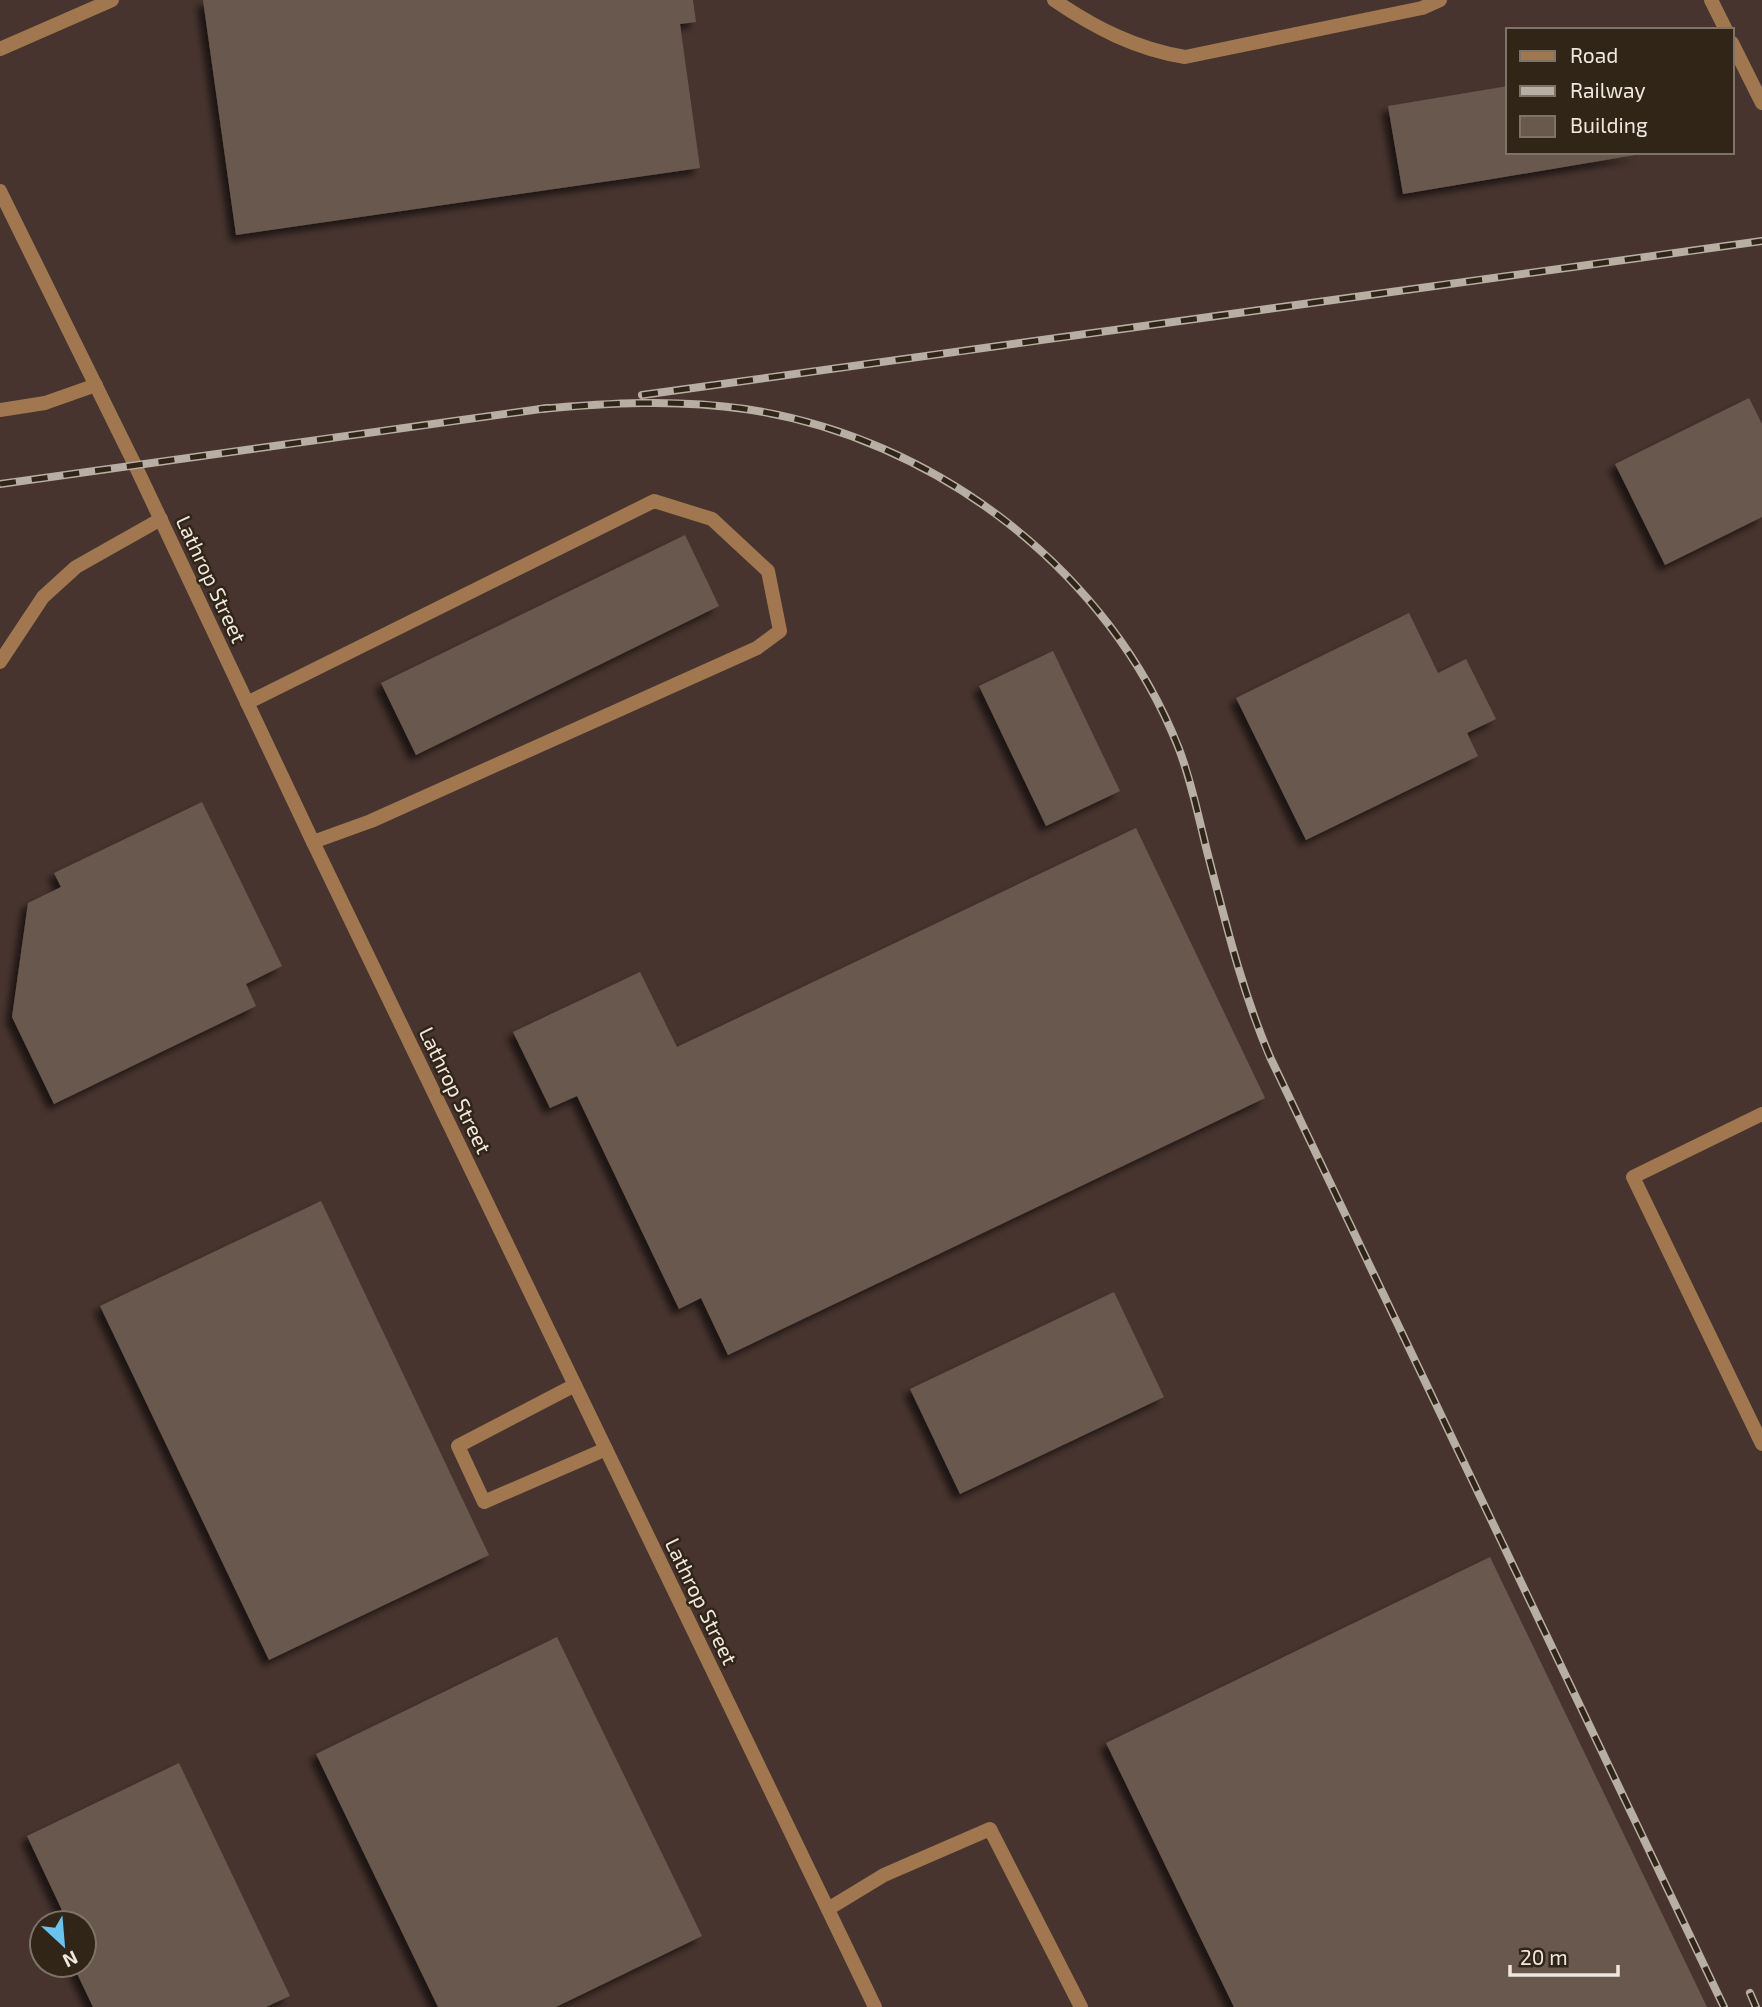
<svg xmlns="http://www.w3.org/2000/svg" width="1762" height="2007" font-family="'Exo 2',sans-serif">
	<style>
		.industrial { fill: #47342e; fill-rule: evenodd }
		.building { fill: #69594d; filter: url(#shadow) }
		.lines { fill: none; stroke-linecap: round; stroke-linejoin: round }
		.service { stroke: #a0774f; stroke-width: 14 }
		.minor { stroke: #a0774f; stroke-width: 14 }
		.tertiary { stroke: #a0774f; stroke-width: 14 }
		.rail-casing { stroke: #b7aea4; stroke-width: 8 }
		.rail { stroke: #312518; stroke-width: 5; stroke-dasharray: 16; stroke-linecap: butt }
		.labels { text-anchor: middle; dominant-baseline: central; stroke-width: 5; stroke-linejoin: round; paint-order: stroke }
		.street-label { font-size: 21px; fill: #f0e8df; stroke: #312518 }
	</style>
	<defs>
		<filter id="shadow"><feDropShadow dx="-6" dy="6" stdDeviation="3.5" flood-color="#0009"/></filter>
	</defs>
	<rect width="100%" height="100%" fill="#3b2f22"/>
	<path class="industrial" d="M0,0H1762V2007H0ZM1508,30H1732V152H1508ZM42,1923H84V1965H42Z"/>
	<g class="building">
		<polygon points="203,0 693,0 696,22 680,24 700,168 236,235"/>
		<polygon points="1508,86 1508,152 1641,154 1403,194 1388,106"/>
		<polygon points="1749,398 1762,424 1762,517 1665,565 1615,464"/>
		<polygon points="685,535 719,606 416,755 381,683"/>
		<polygon points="1409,613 1438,673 1466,659 1496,719 1467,733 1478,756 1306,840 1236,698"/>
		<polygon points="1053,651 1120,791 1046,826 979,686"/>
		<polygon points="202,802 282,966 246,984 256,1006 54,1104 12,1017 28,903 61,887 54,873"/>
		<polygon points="1136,828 1265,1098 728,1355 701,1298 679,1309 577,1096 550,1108 513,1032 640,972 677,1047"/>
		<polygon points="321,1201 489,1555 269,1660 100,1306"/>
		<polygon points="1114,1292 1164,1397 960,1494 910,1389"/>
		<polygon points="1490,1557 1707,2007 1234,2007 1106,1743"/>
		<polygon points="557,1637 702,1936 556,2007 438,2007 316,1754"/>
		<polygon points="179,1763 290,1996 266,2007 93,2007 73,1965 84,1965 84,1923 68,1923 27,1836"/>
	</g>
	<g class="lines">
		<g class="service">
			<path d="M1054,0C1095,28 1136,49 1185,57L1422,8L1440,0"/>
			<polyline points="0,49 112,0"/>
			<polyline points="0,410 45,403 96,385"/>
			<polyline points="0,662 43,597 76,567 161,519"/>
			<polyline points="247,703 654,501 712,519 768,571 780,631 757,648 371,821 313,842"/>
			<polyline points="1762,1114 1633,1177 1762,1444"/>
			<polyline points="575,1385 458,1446 484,1502 606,1449"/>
			<polyline points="828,1909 884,1875 990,1829 1081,2007"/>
		</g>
		<g class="minor">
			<polyline points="1711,0 1726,30"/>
			<polyline points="1732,43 1762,103"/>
		</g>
		<polyline class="tertiary" points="0,191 135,465 313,842 875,2007"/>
		<defs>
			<g id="rail">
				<polyline points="642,395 1762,241"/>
				<path d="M540,409C608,403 677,399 745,409C935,437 1109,570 1179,749C1192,783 1199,820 1208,855C1226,924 1242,991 1270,1057L1724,2007"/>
				<polyline points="0,484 548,408"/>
				<polyline points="1750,1993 1756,2007"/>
			</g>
		</defs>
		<use href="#rail" class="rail-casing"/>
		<use href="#rail" class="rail"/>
	</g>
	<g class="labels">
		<g class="street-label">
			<text transform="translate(212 579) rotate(65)">Lathrop Street</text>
			<text transform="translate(456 1090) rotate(64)">Lathrop Street</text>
			<text transform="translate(702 1601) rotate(64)">Lathrop Street</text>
		</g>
	</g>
	<rect x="1506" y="28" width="228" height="126" fill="#312518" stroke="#7d7368" stroke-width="2"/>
	<rect x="1520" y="51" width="35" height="10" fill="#a0774f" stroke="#7d7368" stroke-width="2"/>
	<text x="1570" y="63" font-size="21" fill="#f0e8df">Road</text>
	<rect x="1520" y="86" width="35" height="10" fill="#b7aea4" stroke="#7d7368" stroke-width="2"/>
	<text x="1570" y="98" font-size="21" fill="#f0e8df">Railway</text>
	<rect x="1520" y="116" width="35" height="21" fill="#69594d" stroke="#7d7368" stroke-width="2"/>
	<text x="1570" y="133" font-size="21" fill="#f0e8df">Building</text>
	<g transform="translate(63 1944) rotate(154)"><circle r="33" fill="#312518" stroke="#7d7368" stroke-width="2"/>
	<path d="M0-5L12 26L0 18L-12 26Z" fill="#67c4ef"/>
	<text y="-10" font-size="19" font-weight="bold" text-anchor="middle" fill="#f0e8df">N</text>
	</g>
	<path d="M1510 1965v10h108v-10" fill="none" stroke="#f0e8df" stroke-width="3.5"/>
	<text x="1520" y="1965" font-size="21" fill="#f0e8df" stroke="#312518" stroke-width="5" paint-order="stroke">20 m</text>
</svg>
